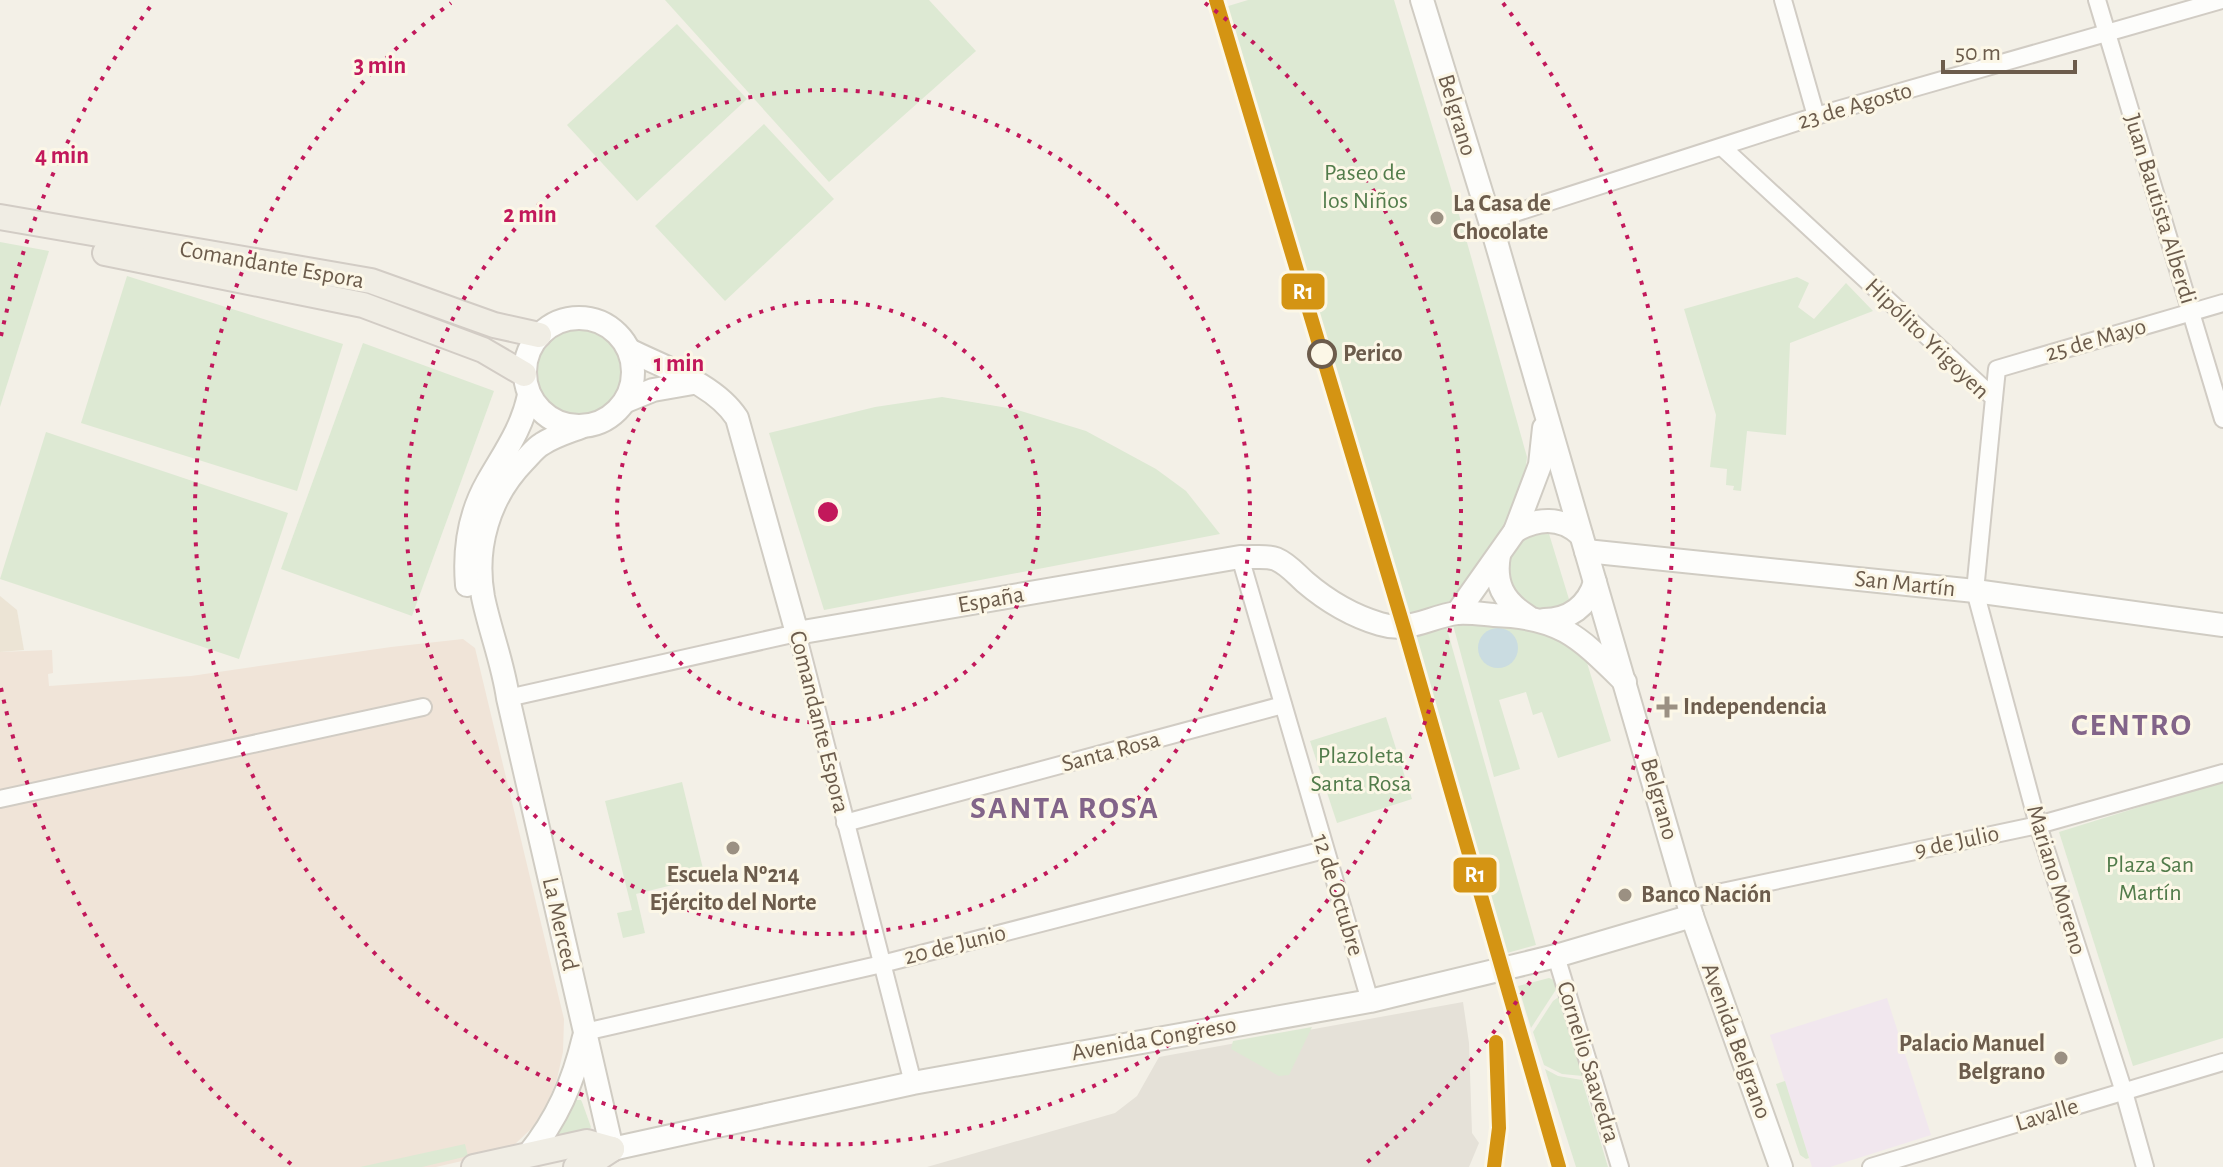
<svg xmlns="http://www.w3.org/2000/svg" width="2223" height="1167" font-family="'Alegreya Sans',sans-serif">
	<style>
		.residential { fill: #ece4d5 }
		.commercial { fill: #f0e4d8 }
		.industrial { fill: #e5e1d8 }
		.education { fill: #f1e7ee }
		.green { fill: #dde9d3 }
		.water { fill: #cadce1 }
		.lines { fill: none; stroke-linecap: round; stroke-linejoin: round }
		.street-casing { stroke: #d1ccc4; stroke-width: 20 }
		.secondary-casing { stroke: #d0ccc3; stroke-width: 26 }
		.primary-casing { stroke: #d2ccc5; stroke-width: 28 }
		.street { stroke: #fdfdfb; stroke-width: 16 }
		.secondary { stroke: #fdfdfb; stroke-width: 22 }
		.primary { stroke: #f0ede4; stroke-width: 24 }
		.rail-1-casing { stroke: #fcf7e7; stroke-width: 20 }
		.rail-1 { stroke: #d49413; stroke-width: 14 }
		.ring { fill: none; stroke: #c2185b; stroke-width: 4; stroke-dasharray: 4 8 }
		.poi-dot { fill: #9b9082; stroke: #fcf7e7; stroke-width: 3 }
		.stop-dot { fill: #fcf7e7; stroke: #6c5c4c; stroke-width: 4 }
		.labels { text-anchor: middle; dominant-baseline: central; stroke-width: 6; stroke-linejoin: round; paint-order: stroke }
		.street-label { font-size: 24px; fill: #6c5c4c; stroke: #fcf7e7 }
		.park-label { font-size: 24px; fill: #527c4b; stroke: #fcf7e7 }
		.poi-label { font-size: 24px; font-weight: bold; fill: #6c5c4c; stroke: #fcf7e7; text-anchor: start }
		.stop-label { font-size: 24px; font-weight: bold; fill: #6c5c4c; stroke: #fcf7e7; text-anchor: start }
		.district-label { font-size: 32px; font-weight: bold; letter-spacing: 2px; fill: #826489; stroke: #fcf7e7 }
		.centre { fill: #c2185b; stroke: #fcf7e7; stroke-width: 4 }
		.ring-label { font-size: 24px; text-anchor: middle; font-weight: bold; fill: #c2185b; stroke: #fcf7e7; stroke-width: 6; stroke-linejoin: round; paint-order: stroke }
		.line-badge { stroke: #fcf7e7; stroke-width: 3 }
		.badge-label { font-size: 22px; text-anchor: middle; font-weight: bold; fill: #fff }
	</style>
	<rect width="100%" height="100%" fill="#f3f0e7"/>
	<polygon class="residential" points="0,596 17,610 24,650 0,652"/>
	<polygon class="commercial" points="463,639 475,648 564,1019 563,1052 557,1079 546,1107 532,1128 514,1145 475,1158 436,1167 0,1167 0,652 52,650 53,673 48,674 49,686 191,676 391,647"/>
	<polygon class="industrial" points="1463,1002 1469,1043 1472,1133 1479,1143 1469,1167 927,1167 1115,1113 1137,1096 1159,1057"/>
	<polygon class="education" points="1887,998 1931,1135 1830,1167 1812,1167 1770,1035"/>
	<g class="green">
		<polygon points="665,0 929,0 976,51 829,182"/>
		<polygon points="1248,0 1394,0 1463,228 1527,457 1524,481 1505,524 1462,596 1410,618 1225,7"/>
		<polygon points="677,24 747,99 637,201 567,125"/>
		<polygon points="764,124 834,199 725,301 655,226"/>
		<polygon points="0,242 49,251 0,407"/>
		<polygon points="127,276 343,344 297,491 81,423"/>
		<polygon points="1797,277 1809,283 1798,307 1814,319 1846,283 1873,311 1790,343 1786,435 1747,431 1741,491 1733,490 1734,486 1726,485 1727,469 1710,467 1716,415 1684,309"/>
		<circle cx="580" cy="373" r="45"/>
		<polygon points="363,343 494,391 412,616 281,569"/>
		<polygon points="942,397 1014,409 1086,431 1156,469 1186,491 1220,534 824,610 769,433 875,407"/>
		<polygon points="46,432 288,513 239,659 0,579"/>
		<path d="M1546,524L1572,609L1542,616L1514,602C1498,546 1495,552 1546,524Z"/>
		<polygon points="1452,621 1525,621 1584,653 1611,741 1558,758 1542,712 1533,715 1526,692 1499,700 1520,769 1494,777"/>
		<polygon points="1445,622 1536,945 1507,953 1409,631"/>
		<polygon points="1386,717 1412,799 1337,823 1310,741"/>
		<polygon points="2223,781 2223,1038 2133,1066 2059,832"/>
		<polygon points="682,782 705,877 636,894 645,933 623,938 617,913 632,910 605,801"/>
		<polygon points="1549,978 1554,980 1557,988 1531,1028 1518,986"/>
		<polygon points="1560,996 1583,1076 1562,1074 1544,1065 1533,1032 1553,1001"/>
		<polygon points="1312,1027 1289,1075 1279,1076 1231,1049 1233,1041"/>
		<polygon points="1545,1069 1558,1076 1582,1080 1608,1167 1576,1167"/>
		<polygon points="1785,1081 1809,1158 1806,1159 1800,1155 1776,1084"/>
		<polygon points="576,1100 581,1100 582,1102 591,1127 588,1133 552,1142"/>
		<polygon points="465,1144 468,1156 422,1167 360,1167"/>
	</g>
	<circle class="water" cx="1498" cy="648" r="20"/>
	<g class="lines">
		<defs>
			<g id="street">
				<polyline points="1783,0 1816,116"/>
				<polyline points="2097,0 2223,419"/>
				<polyline points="1722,147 1994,398 1975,591 2038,825 2124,1092 2145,1167"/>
				<polyline points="1490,221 1816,116 2222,0"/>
				<polyline points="1994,398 1997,369 2223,303"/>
				<polyline points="1240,557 1370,1001"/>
				<polyline points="508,698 797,633 913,1083"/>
				<polyline points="0,799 423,707"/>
				<polyline points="845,823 1283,705"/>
				<polyline points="1689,899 2038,825 2223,773"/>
				<polyline points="1556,956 1620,1167"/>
				<polyline points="585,1032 882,964 1324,850"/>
				<polyline points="1871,1167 2223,1062"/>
			</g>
			<g id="secondary">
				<polyline points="1422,0 1490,221 1692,916 1781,1167"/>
				<circle cx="579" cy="372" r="54"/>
				<path d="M629,350C665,368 715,384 737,418L797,633L1240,557C1251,558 1266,555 1276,559C1288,564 1296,574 1305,582C1326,600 1353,616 1380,624C1409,633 1429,617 1457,613C1469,612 1482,614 1494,615C1561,617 1579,637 1625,682"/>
				<polyline points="626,401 653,390 693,383"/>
				<path d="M581,427C568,432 554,436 542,444C535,448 530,455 524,461C489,497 474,547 483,597C490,631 503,663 508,698L612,1149L913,1083L1370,1001L1556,956L1692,916"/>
				<path d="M1515,531C1537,518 1561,516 1581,535"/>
				<polyline points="1586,551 1975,591 2223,625"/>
				<path d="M1499,555C1494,583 1503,601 1527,616"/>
				<path d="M467,585C464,549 469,515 487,483C504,453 522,429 529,395"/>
				<polyline points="1457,613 1515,531 1540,465 1544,428"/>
				<path d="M1544,620C1569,620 1588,606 1595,582"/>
				<path d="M528,1155C557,1119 573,1083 584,1037"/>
			</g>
			<g id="primary">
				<polyline points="0,217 371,281 494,325 539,335"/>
				<polyline points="105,253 363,305 483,350 524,374"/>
				<polyline points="474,1167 587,1142 612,1149"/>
				<polyline points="576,1167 591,1163 612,1149"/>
			</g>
		</defs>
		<use href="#street" class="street-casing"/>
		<use href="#secondary" class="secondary-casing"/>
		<use href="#primary" class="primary-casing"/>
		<use href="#street" class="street"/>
		<use href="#secondary" class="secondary"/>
		<use href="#primary" class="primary"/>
		<defs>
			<g id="rail-1">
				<polyline points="1216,0 1404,628 1559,1167"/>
				<polyline points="1494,1167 1499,1128 1496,1042"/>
			</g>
		</defs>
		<use href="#rail-1" class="rail-1-casing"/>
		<use href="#rail-1" class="rail-1"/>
	</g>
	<g class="ring">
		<circle cx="828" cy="512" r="211"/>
		<circle cx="828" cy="512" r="422"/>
		<path d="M1205 3A633 633 0 1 1 451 3"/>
		<path d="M291 1164A845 845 0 0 1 1 688M1 336A845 845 0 0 1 153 3M1503 3A845 845 0 0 1 1365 1164"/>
	</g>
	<g class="poi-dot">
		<circle cx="1437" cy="218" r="8"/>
		<path d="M1663 695h8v8h8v8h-8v8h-8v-8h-8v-8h8z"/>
		<circle cx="733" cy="848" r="8"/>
		<circle cx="1625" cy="895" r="8"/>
		<circle cx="2061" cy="1058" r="8"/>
	</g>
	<circle class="stop-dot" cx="1322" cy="354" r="13"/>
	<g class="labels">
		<g class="street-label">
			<text transform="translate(1855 106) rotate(-16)">23 de Agosto</text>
			<text transform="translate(1457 115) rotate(73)">Belgrano</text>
			<text transform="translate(2160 209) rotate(73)">Juan Bautista Alberdi</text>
			<text transform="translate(272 265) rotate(10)">Comandante Espora</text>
			<text transform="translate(1927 339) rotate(44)">Hipólito Yrigoyen</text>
			<text transform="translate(2096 340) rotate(-16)">25 de Mayo</text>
			<text transform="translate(1905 584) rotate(6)">San Martín</text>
			<text transform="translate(991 600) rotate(-10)">España</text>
			<text transform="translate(819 722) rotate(76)">Comandante Espora</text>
			<text transform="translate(1111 752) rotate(-15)">Santa Rosa</text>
			<text transform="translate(1659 799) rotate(74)">Belgrano</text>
			<text transform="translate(1957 842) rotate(-12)">9 de Julio</text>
			<text transform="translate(2056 880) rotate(73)">Mariano Moreno</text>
			<text transform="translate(1338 895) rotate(73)">12 de Octubre</text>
			<text transform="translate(560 924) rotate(77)">La Merced</text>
			<text transform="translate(955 945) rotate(-14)">20 de Junio</text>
			<text transform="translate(1154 1039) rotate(-10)">Avenida Congreso</text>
			<text transform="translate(1736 1041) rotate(70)">Avenida Belgrano</text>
			<text transform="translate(1588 1062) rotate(73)">Cornelio Saavedra</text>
			<text transform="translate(2047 1115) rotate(-17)">Lavalle</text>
		</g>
		<g class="park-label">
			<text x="1365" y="173">Paseo de<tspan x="1365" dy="28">los Niños</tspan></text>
			<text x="1361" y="756">Plazoleta<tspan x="1361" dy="28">Santa Rosa</tspan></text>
			<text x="2150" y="865">Plaza San<tspan x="2150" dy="28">Martín</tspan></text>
		</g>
		<g class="poi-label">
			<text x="1453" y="204">La Casa de<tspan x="1453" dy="28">Chocolate</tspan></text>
			<text x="1683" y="707">Independencia</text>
			<text x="733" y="875" text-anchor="middle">Escuela Nº214<tspan x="733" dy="28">Ejército del Norte</tspan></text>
			<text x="1641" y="895">Banco Nación</text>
			<text x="2045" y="1044" text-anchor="end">Palacio Manuel<tspan x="2045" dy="28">Belgrano</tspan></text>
		</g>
		<g class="stop-label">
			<text x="1343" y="354">Perico</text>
		</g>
		<g class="district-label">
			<text x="2132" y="725">CENTRO</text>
			<text x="1065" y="808">SANTA ROSA</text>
		</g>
	</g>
	<circle cx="828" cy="512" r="12" class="centre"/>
	<g class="ring-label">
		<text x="380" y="73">3 min</text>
		<text x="62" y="163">4 min</text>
		<text x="530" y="222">2 min</text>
		<text x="679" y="371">1 min</text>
	</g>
	<g class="line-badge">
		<rect x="1280" y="272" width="46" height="39" rx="8" fill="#d49413"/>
		<rect x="1452" y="856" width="46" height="38" rx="8" fill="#d49413"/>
	</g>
	<g class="badge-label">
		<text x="1303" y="299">R1</text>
		<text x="1475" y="882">R1</text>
	</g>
	<path d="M1943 60v12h132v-12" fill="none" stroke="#6c5c4c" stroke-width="4"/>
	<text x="1955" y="60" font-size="24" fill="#6c5c4c" stroke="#fcf7e7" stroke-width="6" paint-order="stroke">50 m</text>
</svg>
